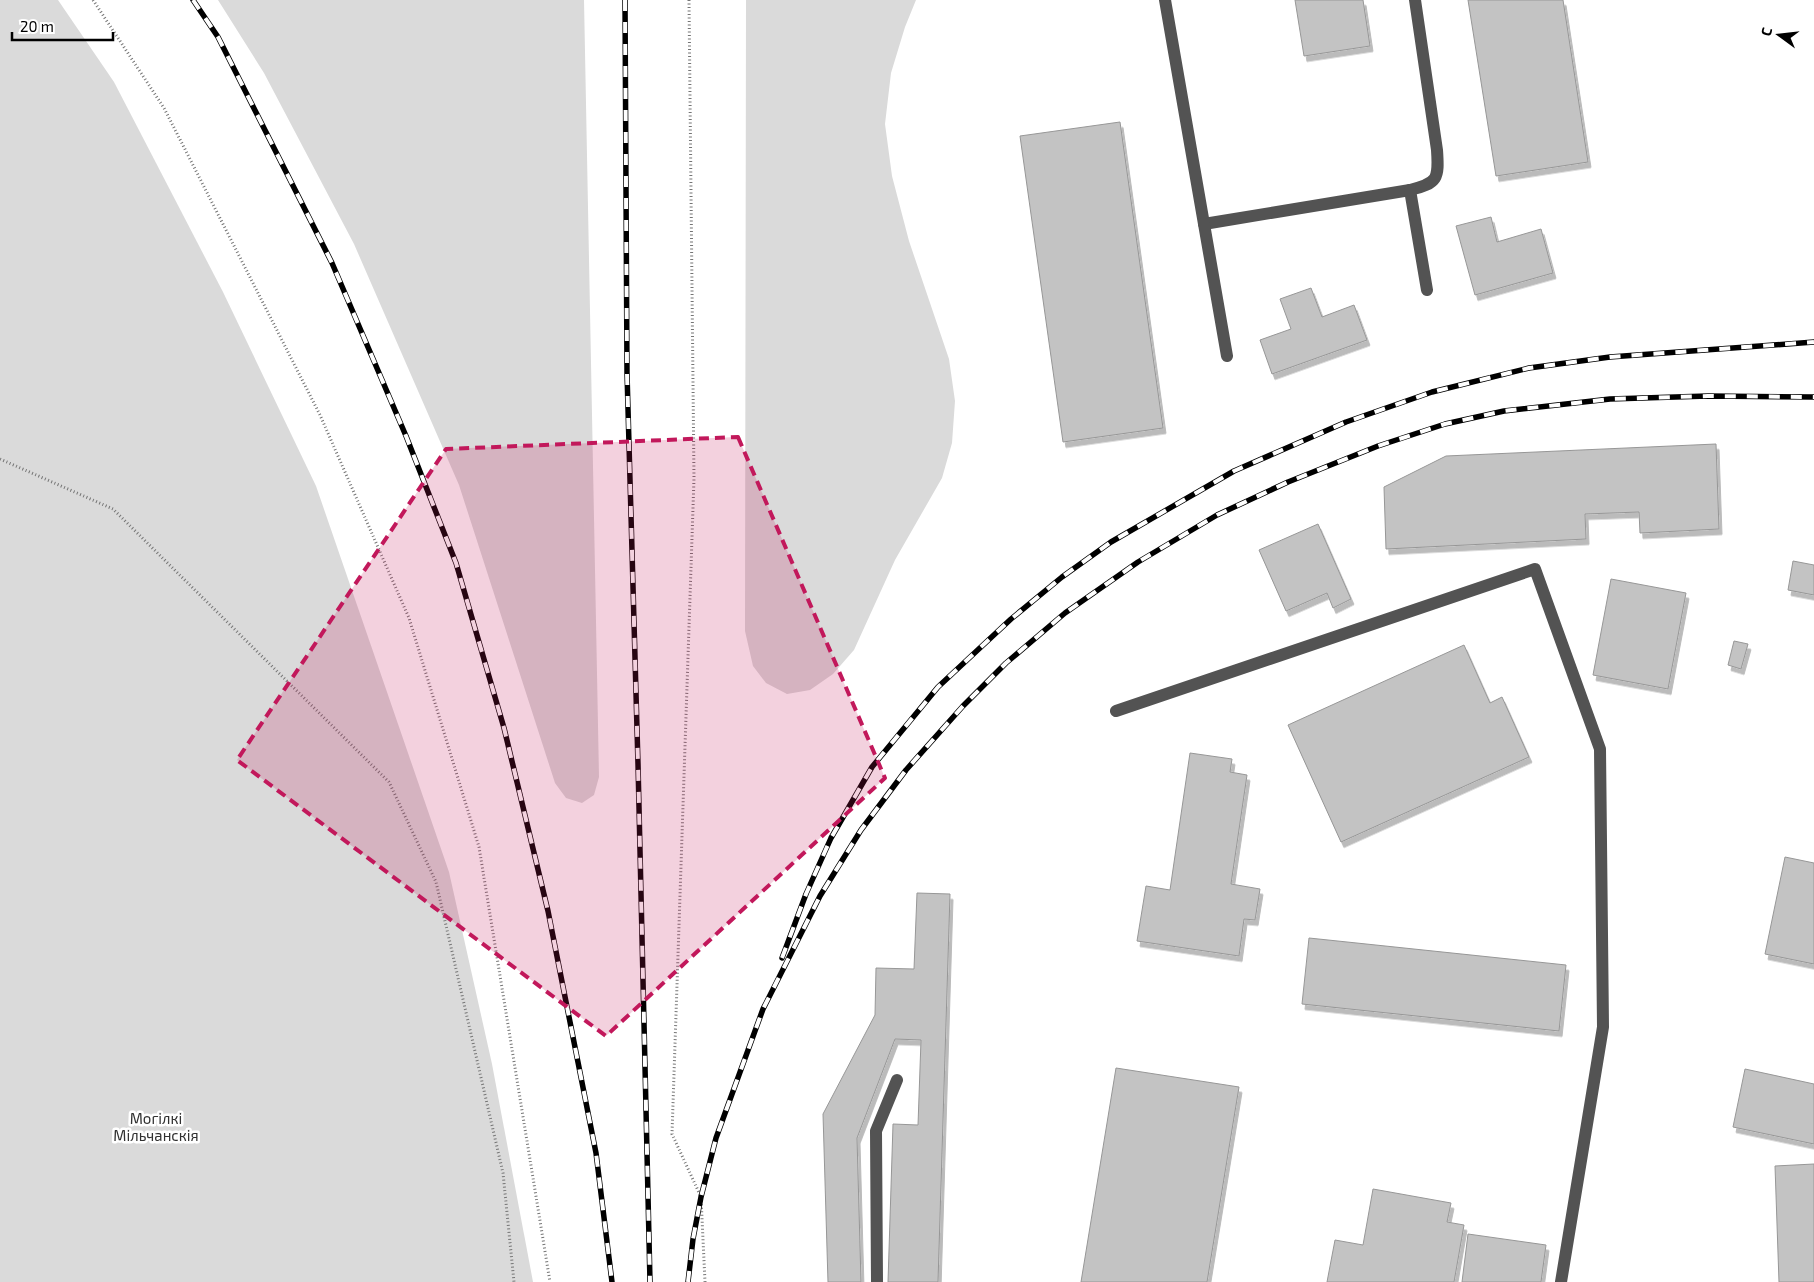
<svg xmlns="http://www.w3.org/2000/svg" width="1814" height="1282" font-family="'Exo 2',sans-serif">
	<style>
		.green { fill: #dadada }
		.building { fill: #c3c3c3; stroke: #979797; filter: url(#shadow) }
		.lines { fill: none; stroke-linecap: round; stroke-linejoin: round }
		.path { stroke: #757575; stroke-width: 3; stroke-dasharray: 1 2.5; stroke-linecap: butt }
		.minor { stroke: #535353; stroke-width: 12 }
		.rail-casing { stroke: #000; stroke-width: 5.5 }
		.rail { stroke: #fff; stroke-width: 4; stroke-dasharray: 11; stroke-linecap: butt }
		.marked { fill: #c2185b; fill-opacity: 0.2; stroke: #c2185b; stroke-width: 4; stroke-dasharray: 10 6; stroke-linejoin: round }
		.labels { text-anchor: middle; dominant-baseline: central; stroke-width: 5; stroke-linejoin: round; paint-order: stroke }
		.park-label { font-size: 15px; fill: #313131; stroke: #fff }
	</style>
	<defs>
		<filter id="shadow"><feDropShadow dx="3" dy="5.5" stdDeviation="0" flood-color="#0004"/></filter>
	</defs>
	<rect width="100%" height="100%" fill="#fff"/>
	<g class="green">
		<polygon points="0,0 58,0 114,82 223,292 316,486 449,872 492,1064 533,1282 0,1282"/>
		<polygon points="218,0 584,0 599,777 594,795 582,803 566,798 555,783 459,485 354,244 264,73"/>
		<polygon points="746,0 916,0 905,27 891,73 885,124 892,176 909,241 949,359 955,401 952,443 942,478 895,560 854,650 833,674 810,690 787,694 766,683 753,666 745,631"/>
	</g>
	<g class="building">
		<polygon points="1295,0 1363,0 1370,46 1304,56"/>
		<polygon points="1468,0 1563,0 1588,162 1496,176"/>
		<polygon points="1120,122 1163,428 1063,442 1020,136"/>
		<polygon points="1491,217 1497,242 1541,229 1553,273 1475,295 1456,226"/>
		<polygon points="1311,288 1322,317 1354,305 1367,340 1272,374 1260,340 1291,329 1280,299"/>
		<polygon points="1716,444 1719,529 1640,533 1639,512 1585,514 1586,539 1386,549 1384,487 1446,456"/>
		<polygon points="1318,524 1351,599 1333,608 1327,593 1286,611 1259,550"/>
		<polygon points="1793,561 1814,565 1814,595 1788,590"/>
		<polygon points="1611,579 1686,593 1668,689 1593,675"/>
		<polygon points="1734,641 1748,644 1741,669 1728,665"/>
		<polygon points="1464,645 1490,703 1502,697 1529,757 1341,842 1288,725"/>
		<polygon points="1190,753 1232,759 1230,772 1247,775 1231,884 1260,889 1255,920 1244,919 1239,956 1137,941 1146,886 1170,890"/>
		<polygon points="1785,857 1814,863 1814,964 1765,954"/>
		<polygon points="917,893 950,894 938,1282 888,1282 893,1124 918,1125 921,1040 895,1039 857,1138 861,1282 828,1282 823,1114 875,1015 876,968 914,969"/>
		<polygon points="1309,938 1566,965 1559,1031 1302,1004"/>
		<polygon points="1116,1068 1239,1087 1207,1282 1081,1282"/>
		<polygon points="1745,1069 1814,1084 1814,1144 1733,1127"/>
		<polygon points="1814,1164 1814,1282 1779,1282 1775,1166"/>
		<polygon points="1373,1189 1451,1203 1447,1222 1464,1225 1454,1282 1327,1282 1335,1240 1363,1245"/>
		<polygon points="1468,1234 1546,1245 1541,1282 1462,1282"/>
	</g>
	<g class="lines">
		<g class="path">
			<polyline points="93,0 164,108 320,415 409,618 479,847 550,1282"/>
			<polyline points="689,0 694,478 672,1134 701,1197 705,1282"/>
			<polyline points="0,459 113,509 389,782 436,882 503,1173 514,1282"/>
		</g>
		<g class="minor">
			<path d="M1165,0L1204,224L1410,190C1438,183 1439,179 1437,150L1415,0"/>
			<polyline points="1410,190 1427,290"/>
			<polyline points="1204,224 1227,356"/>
			<polyline points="1116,711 1535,569 1600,749 1603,1027 1561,1282"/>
			<polyline points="877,1282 876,1131 897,1080"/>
		</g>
		<defs>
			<g id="rail">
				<polyline points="193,0 218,37 332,263 406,436 456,563 504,728 548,911 596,1153 612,1282"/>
				<polyline points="625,0 627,373 638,764 650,1282"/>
				<polyline points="782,958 806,894 831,838 872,767 938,687 1011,619 1062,577 1111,542 1234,471 1346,422 1432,392 1529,368 1610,357 1814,342"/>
				<polyline points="688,1282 693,1239 701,1197 716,1138 763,1009 820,896 861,830 906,770 963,706 1006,663 1065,613 1138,562 1217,515 1288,482 1378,446 1445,424 1504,411 1610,399 1708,396 1814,397"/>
			</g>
		</defs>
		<use href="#rail" class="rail-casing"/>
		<use href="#rail" class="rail"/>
	</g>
	<path class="marked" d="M738,437L885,778L606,1036L237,760L446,449Z"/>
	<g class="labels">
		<g class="park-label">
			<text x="156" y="1118">Могілкі<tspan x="156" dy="17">Мільчанскія</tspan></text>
		</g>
	</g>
	<g transform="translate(1779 35) rotate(285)" stroke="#ffffff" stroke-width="4" paint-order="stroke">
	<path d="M0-4L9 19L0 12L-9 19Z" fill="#000000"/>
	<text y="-8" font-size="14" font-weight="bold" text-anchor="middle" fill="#000000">С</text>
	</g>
	<path d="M12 32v8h101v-8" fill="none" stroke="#000000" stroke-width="2.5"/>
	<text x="20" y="32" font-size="15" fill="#000000" stroke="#ffffff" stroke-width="4" paint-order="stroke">20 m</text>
</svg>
